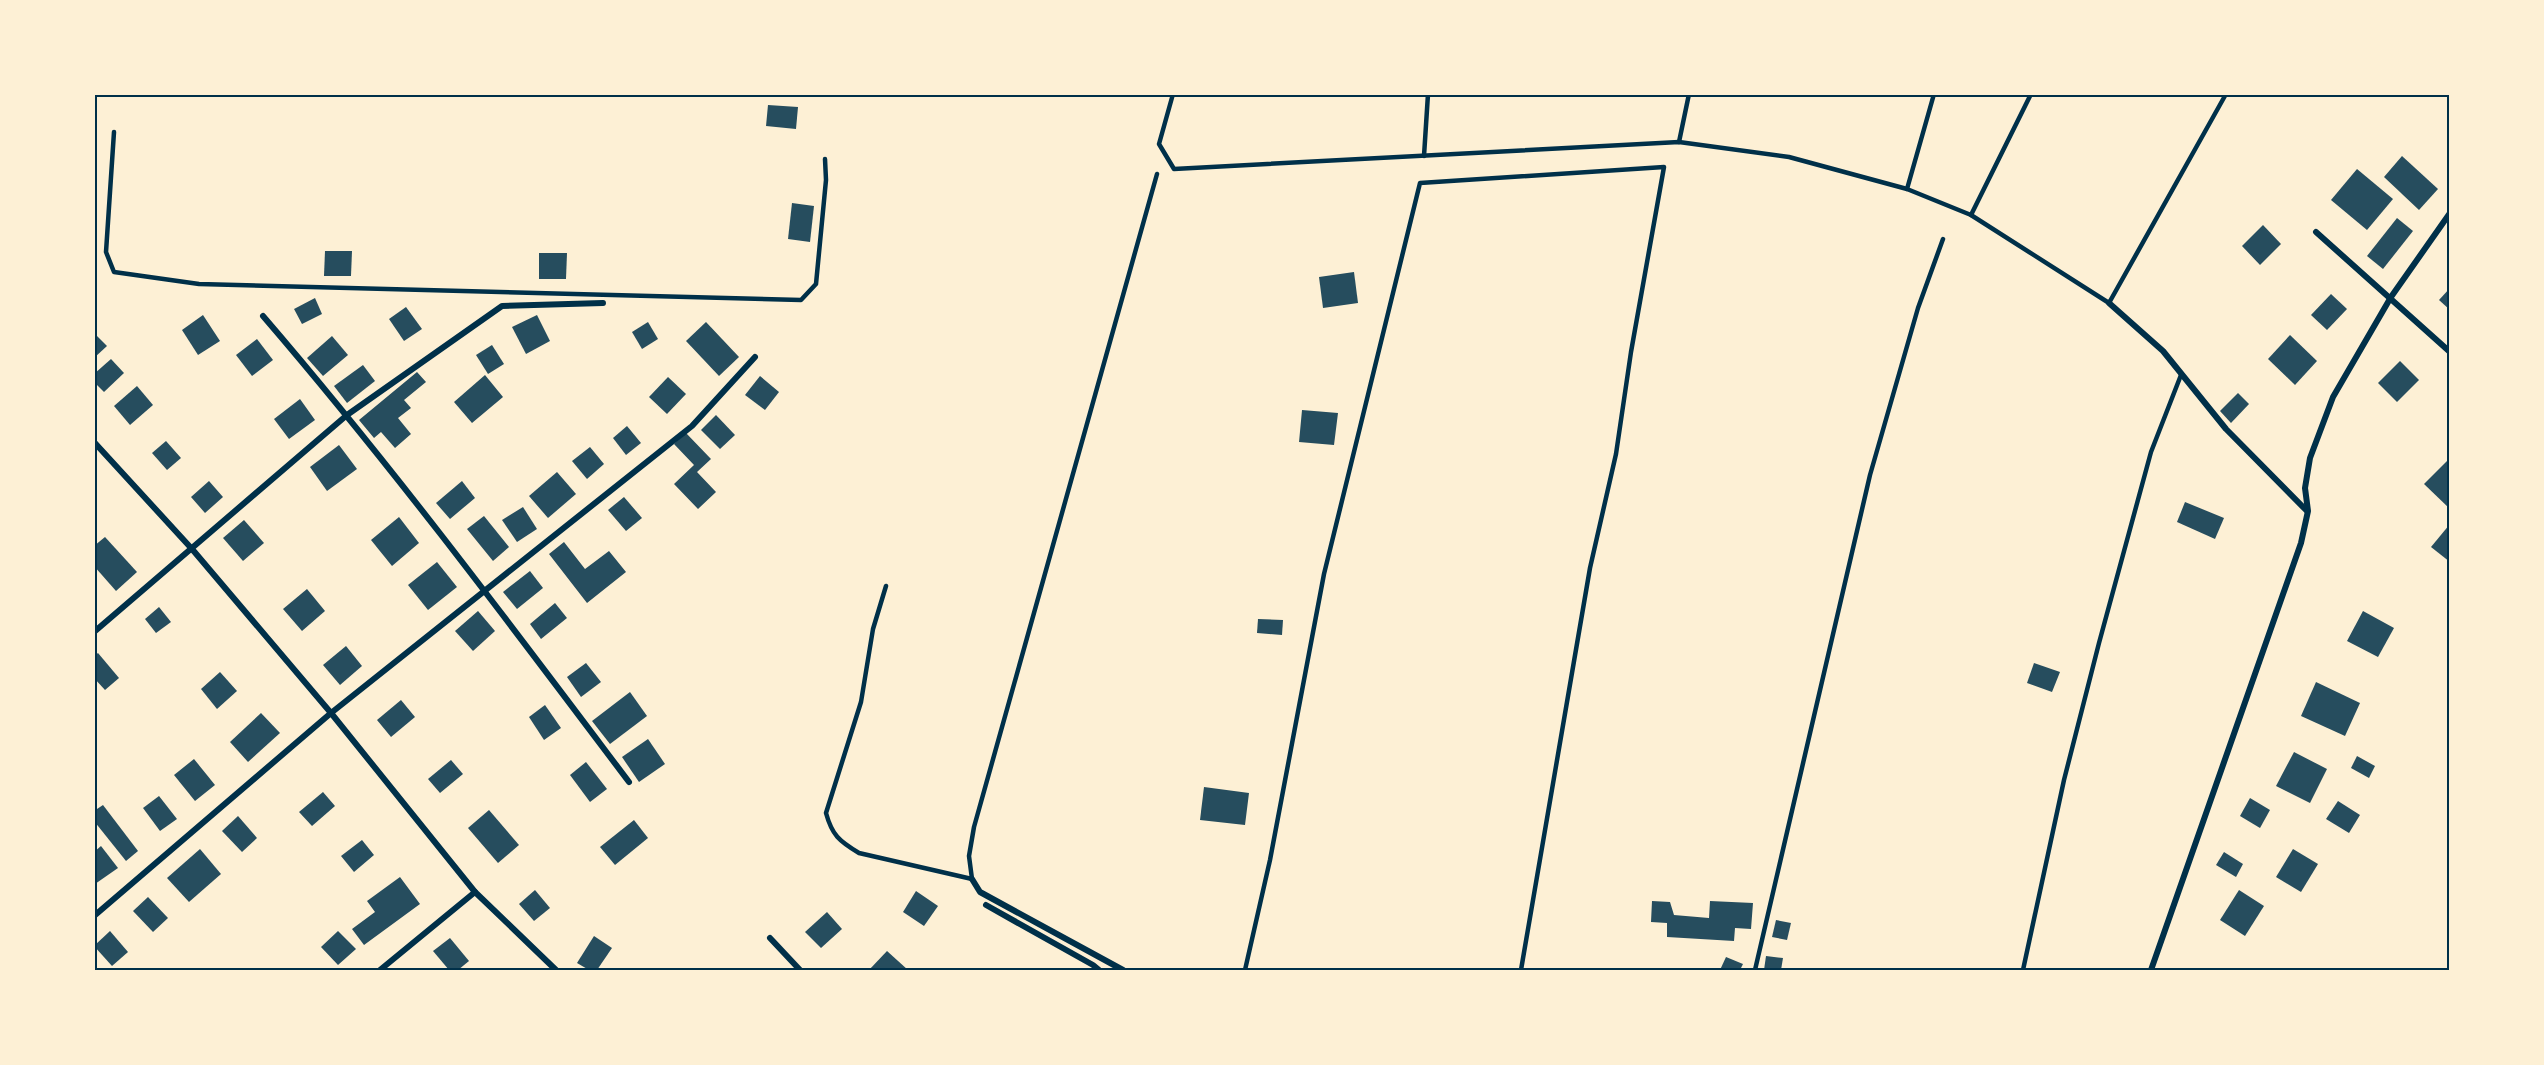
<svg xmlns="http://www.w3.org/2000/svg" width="2544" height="1065" font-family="'Fira Sans',sans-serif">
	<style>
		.building { fill: #264d5e }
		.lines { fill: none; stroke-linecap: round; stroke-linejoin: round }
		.service { stroke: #003049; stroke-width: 4.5 }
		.minor { stroke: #003049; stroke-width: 6 }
		.neatline { fill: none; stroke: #003049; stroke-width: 2 }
	</style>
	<rect width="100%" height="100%" fill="#fdf0d5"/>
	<g class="building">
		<polygon points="768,105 798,107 796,129 766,126"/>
		<polygon points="2402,156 2438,189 2419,210 2384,177"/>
		<polygon points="2357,169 2393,199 2367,230 2331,200"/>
		<polygon points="792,203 814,206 810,242 788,239"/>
		<polygon points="2397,218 2413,231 2383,269 2367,256"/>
		<polygon points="2263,225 2281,244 2260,265 2242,246"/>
		<polygon points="325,251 352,251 351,276 324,276"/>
		<polygon points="539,253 567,253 566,279 539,279"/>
		<polygon points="1354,272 1358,303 1323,308 1319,277"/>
		<polygon points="2450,288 2450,310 2439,300"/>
		<polygon points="2331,294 2347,309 2327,330 2311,315"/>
		<polygon points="315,298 322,314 302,324 294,309"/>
		<polygon points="406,307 422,329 404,341 389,319"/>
		<polygon points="203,315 220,341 198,355 182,330"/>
		<polygon points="537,315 550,341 526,354 512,327"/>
		<polygon points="648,322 658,339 642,349 632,332"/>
		<polygon points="706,322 739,357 719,376 686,341"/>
		<polygon points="94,333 107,346 94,358"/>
		<polygon points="2290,335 2317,361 2295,385 2268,359"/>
		<polygon points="332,336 348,355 323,376 307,358"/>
		<polygon points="257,339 273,360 252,376 236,355"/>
		<polygon points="492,345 504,364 488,374 476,355"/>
		<polygon points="111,359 124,373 104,392 94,382 94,374"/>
		<polygon points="2400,361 2419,380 2397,402 2378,383"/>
		<polygon points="363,365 375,381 347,403 334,386"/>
		<polygon points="417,372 426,382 404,400 411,408 398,418 411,434 395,448 381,432 374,438 359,420"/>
		<polygon points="485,375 503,397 472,423 454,402"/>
		<polygon points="760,376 779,392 765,410 745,395"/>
		<polygon points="668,377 686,394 667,414 649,397"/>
		<polygon points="137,386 153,405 130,425 114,406"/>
		<polygon points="2238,393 2249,404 2231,423 2220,411"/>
		<polygon points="300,399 315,420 289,439 274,419"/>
		<polygon points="1302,410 1338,413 1334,445 1299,442"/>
		<polygon points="716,415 735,435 720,449 701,430"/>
		<polygon points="627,426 641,443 626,455 613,438"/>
		<polygon points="686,433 711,459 697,472 716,492 698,509 674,484 694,465 674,444"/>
		<polygon points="166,441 181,458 167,470 152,453"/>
		<polygon points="339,445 357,469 327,491 310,467"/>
		<polygon points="590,447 604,464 587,479 572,461"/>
		<polygon points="2450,458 2450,509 2424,484"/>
		<polygon points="557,472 576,494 548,518 529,496"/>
		<polygon points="209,481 223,497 205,513 191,497"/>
		<polygon points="462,481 475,498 450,519 436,503"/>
		<polygon points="624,497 642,518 626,531 608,510"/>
		<polygon points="2185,502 2224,518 2215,539 2177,522"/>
		<polygon points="523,507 537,529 517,542 502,520"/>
		<polygon points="484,516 509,547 493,561 467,529"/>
		<polygon points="399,517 419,543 392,566 371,540"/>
		<polygon points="244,520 264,543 243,561 223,538"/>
		<polygon points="2450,524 2450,562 2431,547"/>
		<polygon points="105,537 137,572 116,591 94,566 94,546"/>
		<polygon points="564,542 585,569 609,551 626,572 587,603 549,554"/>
		<polygon points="437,562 457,587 428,610 408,585"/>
		<polygon points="530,571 543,588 517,609 503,592"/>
		<polygon points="307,589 325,611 302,631 283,609"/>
		<polygon points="555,603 567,618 541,639 530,624"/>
		<polygon points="159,607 171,622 156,633 145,619"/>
		<polygon points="478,611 495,631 473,651 455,631"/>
		<polygon points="2363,611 2394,628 2378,657 2347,641"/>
		<polygon points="1258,619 1283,620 1282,635 1257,633"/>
		<polygon points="346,646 362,666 340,685 323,665"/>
		<polygon points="98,653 119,678 105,690 94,678 94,656"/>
		<polygon points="586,663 601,682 581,697 567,677"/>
		<polygon points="2034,663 2060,672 2052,692 2027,683"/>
		<polygon points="220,672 237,691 217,709 201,689"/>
		<polygon points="2316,682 2360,703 2345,736 2301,716"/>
		<polygon points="630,692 647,716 610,744 592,721"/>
		<polygon points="401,700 415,717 391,737 377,720"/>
		<polygon points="545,705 561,728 544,740 529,717"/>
		<polygon points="261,713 280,733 248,762 230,742"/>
		<polygon points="648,739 665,764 639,782 622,757"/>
		<polygon points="2294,752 2327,769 2310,803 2276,786"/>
		<polygon points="2357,756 2375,766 2369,778 2351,768"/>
		<polygon points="194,759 215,785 195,801 174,775"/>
		<polygon points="451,760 463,774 440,793 428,779"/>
		<polygon points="586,762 607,789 590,802 570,775"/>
		<polygon points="1204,787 1249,793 1245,825 1200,820"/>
		<polygon points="323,792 335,806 312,826 299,812"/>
		<polygon points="159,796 177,819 160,831 143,808"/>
		<polygon points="2250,798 2270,810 2260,828 2240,816"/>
		<polygon points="2338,801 2360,815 2349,833 2326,819"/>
		<polygon points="103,805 138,851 126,861 94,821 94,811"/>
		<polygon points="489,810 519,845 498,863 468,828"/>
		<polygon points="238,816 257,838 242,852 222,831"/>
		<polygon points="634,820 648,838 615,865 600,847"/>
		<polygon points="362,840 374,855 354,872 341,856"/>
		<polygon points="101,846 118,868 95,884 94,852"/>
		<polygon points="200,849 221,874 189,902 167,878"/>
		<polygon points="2293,849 2318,864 2301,892 2276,877"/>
		<polygon points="2224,852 2243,864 2236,877 2216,865"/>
		<polygon points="400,877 420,904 364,945 352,929 375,912 367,901"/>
		<polygon points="535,890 550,908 534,921 519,904"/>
		<polygon points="2239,890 2264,906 2245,936 2220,920"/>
		<polygon points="916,891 938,906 924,926 903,912"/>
		<polygon points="148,897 168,918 153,932 133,911"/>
		<polygon points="1652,901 1670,902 1674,915 1709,918 1710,901 1753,903 1751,929 1735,928 1734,941 1667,937 1667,923 1651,922"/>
		<polygon points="827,912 842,929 821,948 805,932"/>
		<polygon points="1776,920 1791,923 1787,940 1772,937"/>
		<polygon points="110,931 128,952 112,966 94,946"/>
		<polygon points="338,931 356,949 338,965 321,947"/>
		<polygon points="594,936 612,948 597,970 589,970 577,963"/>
		<polygon points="450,938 469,961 458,970 449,970 433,951"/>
		<polygon points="887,951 908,970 869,970"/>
		<polygon points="1766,956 1783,958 1781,970 1764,970"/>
		<polygon points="1726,957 1743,964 1740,970 1720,970"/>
	</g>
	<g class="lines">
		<g class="service">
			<polyline points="1173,94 1159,144 1174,169 1679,142 1789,157 1907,189 1971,215 2109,303 2226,94"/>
			<polyline points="114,132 106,252 114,272 199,284 801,300 816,284 826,180 825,159"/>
			<polyline points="1679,142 1689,94"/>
			<polyline points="1424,156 1428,94"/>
			<polyline points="1907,189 1934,94"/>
			<polyline points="1971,215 2031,94"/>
			<path d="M886,586L873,629L861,702L826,813C832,835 839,841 859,853L972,879L969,856L974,827L1157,174"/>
			<polyline points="1245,970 1270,860 1324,574 1420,183 1664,167 1631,352 1616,454 1590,568 1521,970"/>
			<polyline points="1755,970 1870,475 1918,308 1943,239"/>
			<polyline points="2023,970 2064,780 2099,643 2151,452 2181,375"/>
		</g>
		<g class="minor">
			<polyline points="2316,232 2450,352"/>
			<polyline points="2109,303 2163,351 2226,429 2307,511"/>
			<path d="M263,316C392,466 510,624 629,782"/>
			<polyline points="94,442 192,549 331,713 475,892 556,970"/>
			<polyline points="94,632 347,415 502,306 603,303"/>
			<polyline points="972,879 980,892 1123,970"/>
			<polyline points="986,905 1093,965 1099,970"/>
			<polyline points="94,916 331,713 692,426 755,357"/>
			<polyline points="770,938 800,970"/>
			<polyline points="380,970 475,892"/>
			<polyline points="2151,970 2301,543 2308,511 2305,488 2310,458 2333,397 2391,297 2450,213"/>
		</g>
	</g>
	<rect width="2544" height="1065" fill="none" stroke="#fdf0d5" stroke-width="192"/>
	<rect x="96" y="96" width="2352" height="873" class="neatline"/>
</svg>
